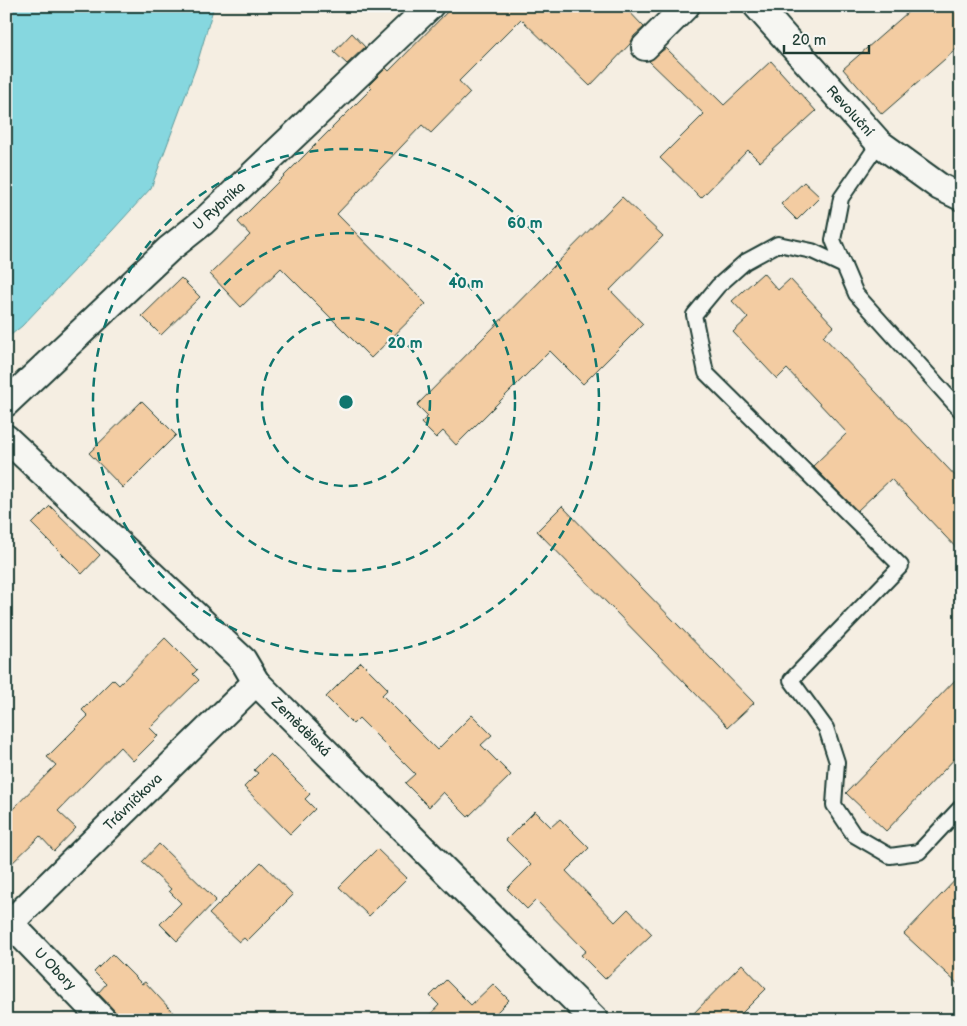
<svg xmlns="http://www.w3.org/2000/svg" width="967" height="1026" font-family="'Balsamiq Sans',sans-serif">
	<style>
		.water { fill: #86d7df; stroke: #5d999b }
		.building { fill: #f3cca2; stroke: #1f3d34 }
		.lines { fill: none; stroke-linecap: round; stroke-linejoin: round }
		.lane-casing { stroke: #1f3d34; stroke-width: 18 }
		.street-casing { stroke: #1f3d34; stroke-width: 30 }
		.lane { stroke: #f6f6f2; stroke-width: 14 }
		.street { stroke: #f6f6f2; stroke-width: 26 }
		.ring { fill: none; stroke: #0f766e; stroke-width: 2.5; stroke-dasharray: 9 6 }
		.labels { text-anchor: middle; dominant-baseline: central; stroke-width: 4; stroke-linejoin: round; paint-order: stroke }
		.street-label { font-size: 14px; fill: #1f3d34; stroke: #f6f6f2 }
		.centre { fill: #0f766e; stroke: #f6f6f2; stroke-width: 2.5 }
		.ring-label { font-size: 15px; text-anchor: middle; font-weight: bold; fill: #0f766e; stroke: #f6f6f2; stroke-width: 4; stroke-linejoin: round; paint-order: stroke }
	</style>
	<rect width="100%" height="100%" fill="#f5eee2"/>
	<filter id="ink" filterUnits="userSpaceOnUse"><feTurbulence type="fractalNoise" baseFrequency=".02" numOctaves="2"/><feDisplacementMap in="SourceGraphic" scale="10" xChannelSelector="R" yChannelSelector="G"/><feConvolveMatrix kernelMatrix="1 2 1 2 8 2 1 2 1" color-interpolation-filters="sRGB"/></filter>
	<g filter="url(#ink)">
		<polygon class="water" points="6,6 214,6 196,67 151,188 111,232 22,326 6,339"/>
		<g class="building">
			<polygon points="453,6 624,6 644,27 634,36 630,44 590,86 521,19 459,81 470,93 431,133 422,125 337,214 426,304 371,358 281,268 241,307 210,274 250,235 238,222 372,88 369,85 386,68 389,71"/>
			<polygon points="915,6 961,6 961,45 882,114 843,69"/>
			<polygon points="352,33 365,47 347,64 334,52"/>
			<polygon points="666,48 724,105 771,61 816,111 760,162 748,150 701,198 660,158 704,114 649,61"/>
			<polygon points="804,182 820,197 797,220 781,204"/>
			<polygon points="622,197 663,236 610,290 643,324 583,384 550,351 456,445 443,431 436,438 421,423 428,416 417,405"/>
			<polygon points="763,273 778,290 790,279 834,326 823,336 961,482 961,553 891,479 857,511 813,466 847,433 787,369 777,379 733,332 748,318 732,301"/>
			<polygon points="181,278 200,297 161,335 142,316"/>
			<polygon points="142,401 176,435 123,488 89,453"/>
			<polygon points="50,506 100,555 82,574 32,524"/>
			<polygon points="562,506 754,703 728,727 537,531"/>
			<polygon points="165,638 197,670 193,674 199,680 150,728 158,736 133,761 120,747 58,811 76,828 54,851 40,836 6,869 6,816 56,765 47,757 88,716 82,710 113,679 119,685"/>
			<polygon points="361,662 388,689 382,695 437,750 472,715 492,735 481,745 511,775 468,817 443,792 429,807 405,783 415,774 359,718 353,724 326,697"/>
			<polygon points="961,674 961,752 886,831 846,793"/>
			<polygon points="270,754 310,794 305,799 315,809 290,834 244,787 258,773 254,770"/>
			<polygon points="535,811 551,827 560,819 589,848 566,871 615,922 628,909 652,934 605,979 581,955 586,951 536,900 527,909 507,889 531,865 506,840"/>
			<polygon points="159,844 216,900 177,941 160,924 181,903 169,891 171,889 142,862"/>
			<polygon points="377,849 407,878 369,916 339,887"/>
			<polygon points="261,862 293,895 247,941 244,938 239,942 209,914"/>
			<polygon points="961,874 961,987 904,934"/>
			<polygon points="112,954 142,984 145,982 180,1020 118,1020 114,1010 98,993 106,984 94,972"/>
			<polygon points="742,964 766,989 735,1020 687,1020"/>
			<polygon points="446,980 471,1005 493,984 509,1000 489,1020 425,1020 439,1005 430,996"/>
		</g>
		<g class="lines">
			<defs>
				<g id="lane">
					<polyline points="879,143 841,198 833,240 856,294 961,411"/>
					<polyline points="844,266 812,251 778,244 745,262 718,286 694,315 706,373 901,566 791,680 826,728 837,762 834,805 854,835 890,856 919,852 961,807"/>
				</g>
				<g id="street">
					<polyline points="757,6 879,143 940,187 961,197"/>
					<polyline points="645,47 686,6"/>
					<polyline points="6,403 169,249 203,222 430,6"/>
					<polyline points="6,438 243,660 256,682 595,1020"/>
					<polyline points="6,919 103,1020"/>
					<polyline points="10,923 256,682"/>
				</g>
			</defs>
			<use href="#lane" class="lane-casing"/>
			<use href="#street" class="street-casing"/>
			<use href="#lane" class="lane"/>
			<use href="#street" class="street"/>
		</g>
	</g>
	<g class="ring">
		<circle cx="346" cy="402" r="84"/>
		<circle cx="346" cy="402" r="169"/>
		<circle cx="346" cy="402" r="253"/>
	</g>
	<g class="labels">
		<g class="street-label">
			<text transform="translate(850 111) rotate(48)">Revoluční</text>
			<text transform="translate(219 206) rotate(-42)">U Rybníka</text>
			<text transform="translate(301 727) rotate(45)">Zemědělská</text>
			<text transform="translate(133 802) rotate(-44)">Trávníčkova</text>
			<text transform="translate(55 969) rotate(46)">U Obory</text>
		</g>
	</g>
	<circle cx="346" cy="402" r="8" class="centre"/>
	<g class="ring-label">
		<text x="525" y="228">60 m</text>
		<text x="466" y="288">40 m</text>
		<text x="405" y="348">20 m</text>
	</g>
	<rect width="967" height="1026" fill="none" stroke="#f6f6f2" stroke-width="25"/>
	<rect x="12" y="12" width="942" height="1001" fill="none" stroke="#1f3d34" stroke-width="2" filter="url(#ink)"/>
	<path d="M784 45v8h85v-8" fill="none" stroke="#1f3d34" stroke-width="2.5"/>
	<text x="792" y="45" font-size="15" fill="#1f3d34" stroke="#f6f6f2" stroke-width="4" paint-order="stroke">20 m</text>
</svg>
